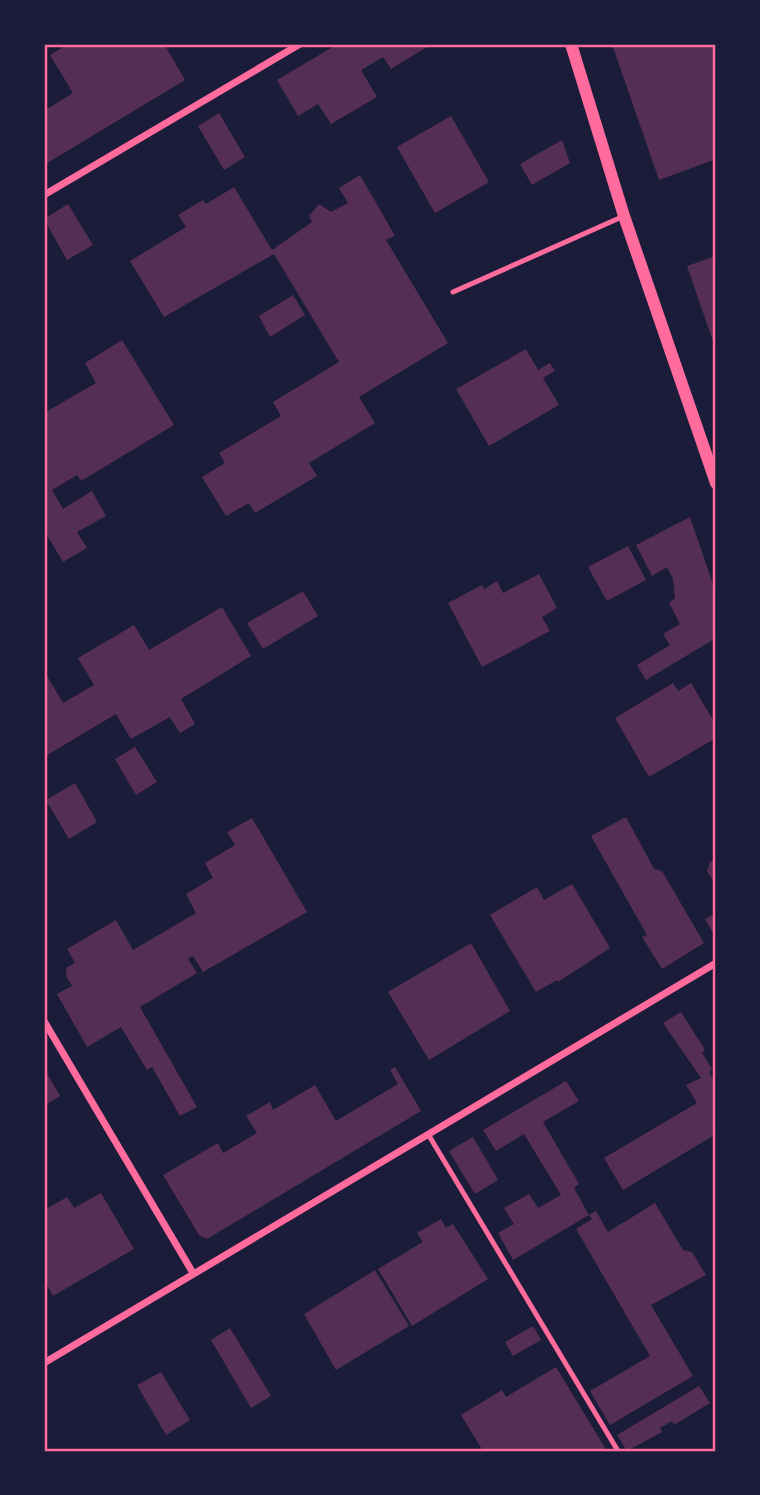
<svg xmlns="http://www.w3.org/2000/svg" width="760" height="1495" font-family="Figtree,sans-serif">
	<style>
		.building { fill: #542f53 }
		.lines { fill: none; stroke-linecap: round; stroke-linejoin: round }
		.service { stroke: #ff6b9d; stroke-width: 5 }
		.minor { stroke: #ff6b9d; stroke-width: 7 }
		.tertiary { stroke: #ff6b9d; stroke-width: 12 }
		.neatline { fill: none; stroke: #ff6b9d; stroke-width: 2.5 }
	</style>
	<rect width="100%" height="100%" fill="#1b1b3a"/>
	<g class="building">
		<polygon points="68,44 164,44 185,80 44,165 44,111 73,93 50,55"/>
		<polygon points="338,44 432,44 391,69 383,57 361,70 377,97 331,124 318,104 298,116 277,80"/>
		<polygon points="612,44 716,44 716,159 659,180"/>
		<polygon points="219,113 245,157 224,170 198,126"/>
		<polygon points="451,116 489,182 435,213 397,147"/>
		<polygon points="562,140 570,163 532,185 520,164"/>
		<polygon points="360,175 395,236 386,240 448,343 359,397 375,423 309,463 317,476 255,513 249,503 226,516 202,477 225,463 219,453 281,416 273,402 339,362 274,254 164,317 130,261 186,227 178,215 203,200 206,204 234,187 272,250 312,222 309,216 319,204 331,212 348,203 339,188"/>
		<polygon points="68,204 93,245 67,260 44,219"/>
		<polygon points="716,256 716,350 687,266"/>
		<polygon points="293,295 305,315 270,337 259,316"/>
		<polygon points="122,340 174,425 81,481 77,475 52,490 63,509 92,491 106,516 77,532 87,548 63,562 44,530 44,413 96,383 85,363"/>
		<polygon points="526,349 538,370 550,363 555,371 543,378 559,405 489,446 456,389"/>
		<polygon points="690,517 716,593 716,638 646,680 637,665 670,645 663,634 680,624 669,603 675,598 673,579 667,567 652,576 636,545"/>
		<polygon points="628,546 646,580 607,601 588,567"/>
		<polygon points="539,574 557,608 542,617 550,631 482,667 448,603 482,585 484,589 497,581 503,593"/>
		<polygon points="303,591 318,616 263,649 247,623"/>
		<polygon points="222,607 251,656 181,699 195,724 180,733 170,717 131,739 116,714 44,757 44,671 63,703 94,685 78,658 134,625 149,650"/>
		<polygon points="673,683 678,691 691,683 716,725 716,738 649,777 615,718"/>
		<polygon points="135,747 157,782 136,795 115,759"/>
		<polygon points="75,783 97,822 69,839 46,800"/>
		<polygon points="626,817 654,869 662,871 704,943 662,969 642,937 647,935 591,836"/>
		<polygon points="252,818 307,912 203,972 193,956 188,959 197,973 140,1007 197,1107 180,1116 152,1067 147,1070 121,1027 87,1047 57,994 72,986 67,978 66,968 75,963 67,949 116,920 133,950 196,913 186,894 213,878 205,863 235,845 227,832"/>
		<polygon points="716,859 716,885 707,871 710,862"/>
		<polygon points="572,884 610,948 558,982 557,980 536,992 490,915 537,887 544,900"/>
		<polygon points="716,913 716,939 705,919"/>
		<polygon points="471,943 510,1011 429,1060 388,992"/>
		<polygon points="681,1012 705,1050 702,1053 712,1069 709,1072 716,1084 716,1134 623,1190 604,1158 697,1103 686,1085 701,1078 663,1023"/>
		<polygon points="395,1067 421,1111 207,1239 199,1235 163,1175 218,1143 223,1153 257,1133 246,1116 270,1102 273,1110 315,1085 336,1121 398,1084 390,1070"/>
		<polygon points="44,1068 60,1096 44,1106"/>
		<polygon points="566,1081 579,1101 543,1122 579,1184 574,1188 589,1215 513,1260 498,1233 514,1224 504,1208 529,1194 538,1208 561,1195 524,1134 496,1151 483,1130"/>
		<polygon points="473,1137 498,1180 475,1194 449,1151"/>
		<polygon points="101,1193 134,1249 53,1296 44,1280 44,1210 67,1197 74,1208"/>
		<polygon points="655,1203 683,1250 692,1252 706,1275 651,1305 693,1376 610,1425 590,1391 650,1356 576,1229 592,1219 589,1215 596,1211 608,1232"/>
		<polygon points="441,1219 446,1228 453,1224 488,1279 412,1326 378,1269 423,1242 417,1233"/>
		<polygon points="375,1270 409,1326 336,1370 304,1314"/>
		<polygon points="533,1326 541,1340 513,1356 505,1342"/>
		<polygon points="230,1328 271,1396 251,1408 211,1340"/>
		<polygon points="556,1367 607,1451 483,1451 461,1415 502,1390 506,1397"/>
		<polygon points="161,1372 190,1420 166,1435 137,1385"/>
		<polygon points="699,1386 710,1403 674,1425 672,1421 660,1428 662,1432 627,1451 617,1435"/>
	</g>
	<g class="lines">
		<g class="service">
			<polyline points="453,292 624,216"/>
			<polyline points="428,1134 618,1451"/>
		</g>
		<g class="minor">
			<polyline points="44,195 300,44"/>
			<polyline points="44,1021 193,1273"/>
			<polyline points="44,1363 716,963"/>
		</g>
		<polyline class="tertiary" points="571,44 624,216 716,483"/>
	</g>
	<rect width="760" height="1495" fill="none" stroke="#1b1b3a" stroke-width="91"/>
	<rect x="46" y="46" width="668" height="1404" class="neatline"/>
</svg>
